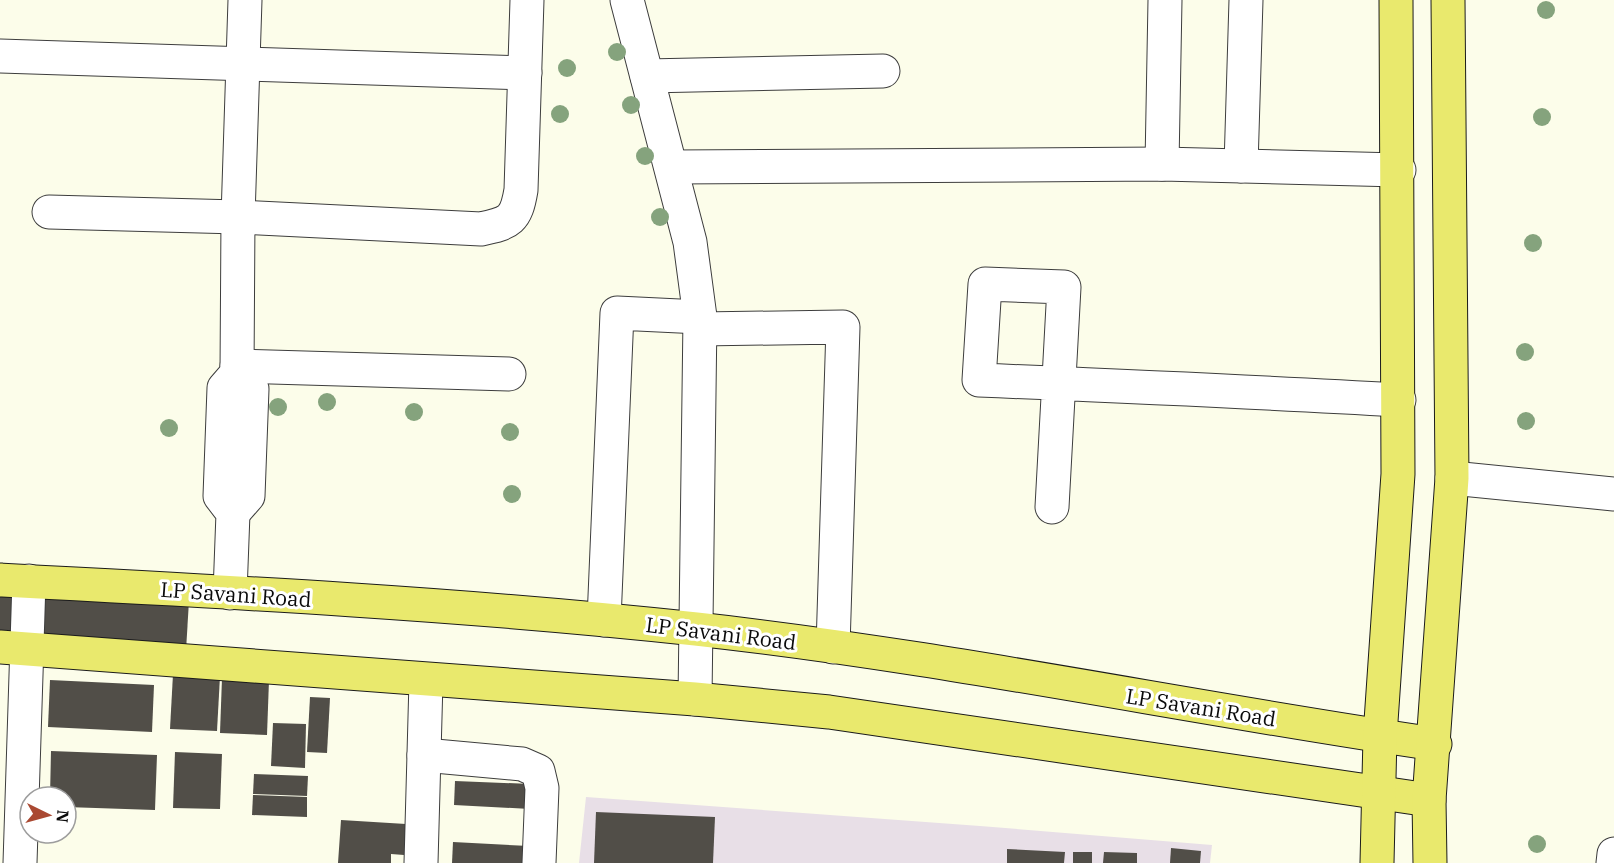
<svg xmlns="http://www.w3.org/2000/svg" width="1614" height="863" font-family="'IBM Plex Serif',serif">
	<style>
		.industrial { fill: #e8dfe7 }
		.building { fill: #514e48 }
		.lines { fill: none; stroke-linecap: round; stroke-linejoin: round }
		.minor-casing { stroke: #3d3d3d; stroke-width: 35 }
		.major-casing { stroke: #1b1b1b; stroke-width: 35 }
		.minor { stroke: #fff; stroke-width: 33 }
		.major { stroke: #e9e96d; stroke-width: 33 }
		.tree { fill: #85a37d }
		.labels { text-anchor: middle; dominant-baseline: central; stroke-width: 6; stroke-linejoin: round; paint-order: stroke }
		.street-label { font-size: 21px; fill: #0a0a0a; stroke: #fff }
	</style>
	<rect width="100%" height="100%" fill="#fcfdea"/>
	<polygon class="industrial" points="586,797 980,826 1212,845 1210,863 579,863"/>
	<g class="building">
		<polygon points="0,571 190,583 185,668 0,656"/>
		<polygon points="173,674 220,676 217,731 170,729"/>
		<polygon points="222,678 269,680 267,735 220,733"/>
		<polygon points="50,680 154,685 152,732 48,727"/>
		<polygon points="310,697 330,698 327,753 307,752"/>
		<polygon points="273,723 306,724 305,768 271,766"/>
		<polygon points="51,751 157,755 155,810 66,807 66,797 50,797"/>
		<polygon points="175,752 222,754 220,809 173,808"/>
		<polygon points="254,774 308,776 307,796 253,794"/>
		<polygon points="455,781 531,784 530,809 454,805"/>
		<polygon points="253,795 307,797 307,817 252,815"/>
		<polygon points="596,812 715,817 713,863 594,863"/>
		<polygon points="341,820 406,824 404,855 391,854 391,863 338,863"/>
		<polygon points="453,842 529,846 528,863 452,863"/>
		<polygon points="1171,848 1201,851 1200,863 1170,863"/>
		<polygon points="1007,849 1065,852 1064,863 1007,863"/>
		<rect x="1073" y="852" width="19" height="11"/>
		<polygon points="1104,852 1137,853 1137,863 1103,863"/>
	</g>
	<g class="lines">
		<defs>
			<g id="minor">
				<polyline points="627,0 690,242 700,317 695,699"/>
				<polyline points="0,56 525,73"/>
				<polyline points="647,76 883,71"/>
				<polyline points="1162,164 1165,0"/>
				<polyline points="1241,166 1246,0"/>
				<polyline points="671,167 1162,164 1399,170"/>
				<path d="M49,212L238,217L481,229C510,223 516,220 521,190L527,0"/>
				<polyline points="700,329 843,327 833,647"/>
				<polyline points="237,366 509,374"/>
				<polyline points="1452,478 1614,494"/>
				<path d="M1052,507L1064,287L985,284L979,380C1119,386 1259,392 1399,400"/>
				<polyline points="233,513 248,496 252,389 237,373"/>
				<polyline points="230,593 233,513 220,496 224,388 237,373 238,217 245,0"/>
				<polyline points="604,620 617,313 700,317"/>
				<polyline points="424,755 522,764 538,771 542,788 539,863"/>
				<polyline points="20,863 29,581"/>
				<polyline points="421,863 426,681"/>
				<polyline points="1613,863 1614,854"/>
			</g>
			<g id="major">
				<path d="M0,580C232,592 465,604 696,629C943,656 1188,708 1435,744"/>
				<polyline points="0,647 695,699 829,712 1429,800"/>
				<polyline points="1377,863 1380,736 1398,474 1396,0"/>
				<polyline points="1430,863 1429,800 1452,478 1448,0"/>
			</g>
		</defs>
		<use href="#minor" class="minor-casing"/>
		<use href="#major" class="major-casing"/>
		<use href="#minor" class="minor"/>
		<use href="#major" class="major"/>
	</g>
	<g class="tree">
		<circle cx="1546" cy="10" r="9"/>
		<circle cx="617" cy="52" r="9"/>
		<circle cx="567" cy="68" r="9"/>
		<circle cx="631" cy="105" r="9"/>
		<circle cx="560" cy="114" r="9"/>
		<circle cx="1542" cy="117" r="9"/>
		<circle cx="645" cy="156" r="9"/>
		<circle cx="660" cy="217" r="9"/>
		<circle cx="1533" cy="243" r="9"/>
		<circle cx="1525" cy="352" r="9"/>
		<circle cx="327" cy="402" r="9"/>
		<circle cx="278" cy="407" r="9"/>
		<circle cx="414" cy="412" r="9"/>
		<circle cx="1526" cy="421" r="9"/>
		<circle cx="169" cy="428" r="9"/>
		<circle cx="510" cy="432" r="9"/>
		<circle cx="512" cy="494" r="9"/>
		<circle cx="1537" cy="844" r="9"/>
	</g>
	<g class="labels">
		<g class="street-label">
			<text transform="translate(236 594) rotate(4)">LP Savani Road</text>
			<text transform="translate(721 633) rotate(7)">LP Savani Road</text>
			<text transform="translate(1201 707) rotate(9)">LP Savani Road</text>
		</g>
	</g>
	<g transform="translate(48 815) rotate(95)"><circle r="28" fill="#ffffff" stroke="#9d9d9d" stroke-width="1.5"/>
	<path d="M0-4.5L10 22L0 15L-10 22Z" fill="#aa4932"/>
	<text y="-9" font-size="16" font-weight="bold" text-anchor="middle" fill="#0a0a0a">N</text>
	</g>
</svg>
